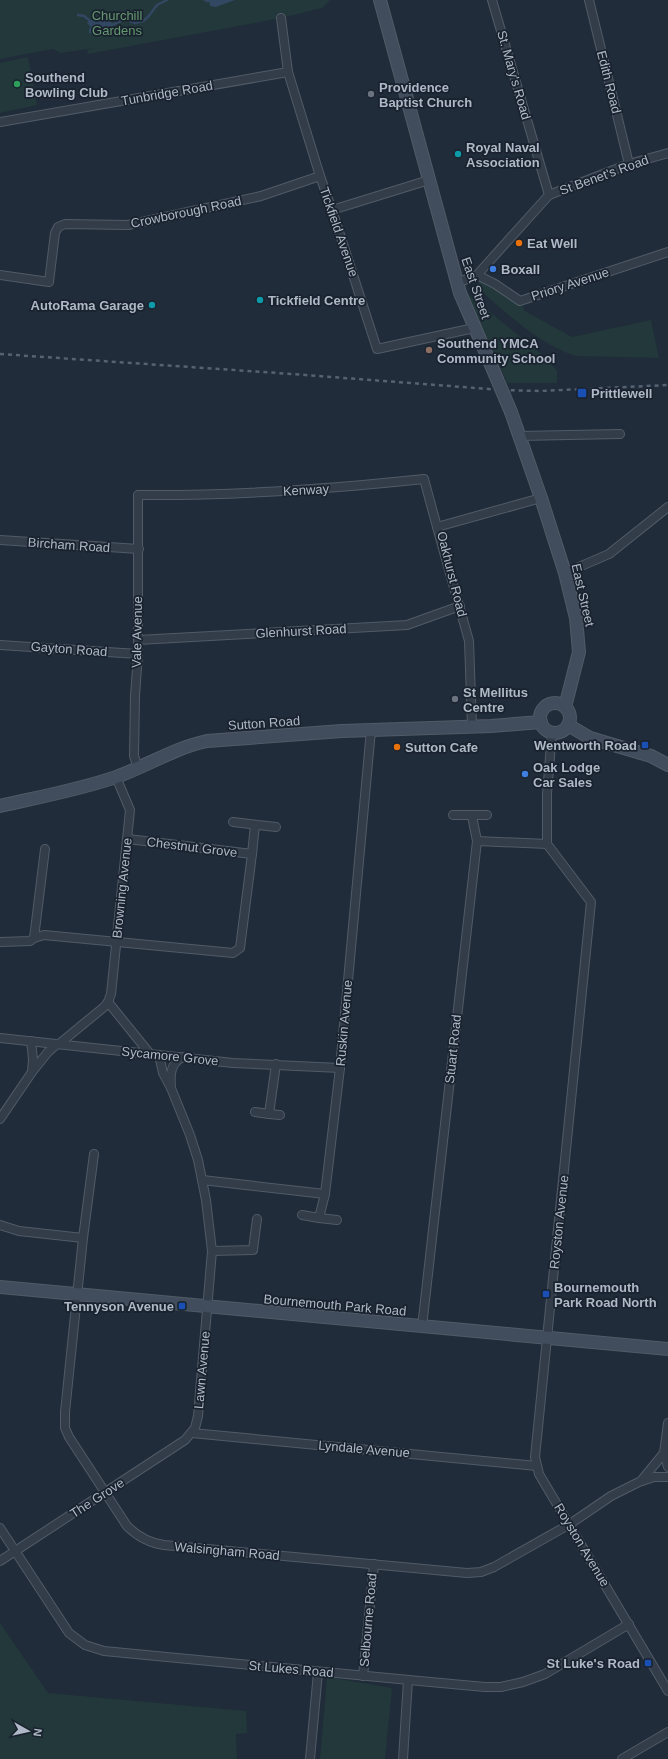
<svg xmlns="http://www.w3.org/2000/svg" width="668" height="1759" font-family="Helvetica,sans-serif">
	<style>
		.green { fill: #22383a }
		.water { fill: #324762 }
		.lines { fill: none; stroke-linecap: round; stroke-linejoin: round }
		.stream { stroke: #324762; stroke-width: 2.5 }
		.street-casing { stroke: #515b67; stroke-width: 10 }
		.secondary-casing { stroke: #515b67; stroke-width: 14 }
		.street { stroke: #333d4a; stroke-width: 8 }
		.secondary { stroke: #414d5d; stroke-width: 12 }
		.rail { stroke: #556271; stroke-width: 2.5; stroke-dasharray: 4 4; stroke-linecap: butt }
		.secondary-bridge-casing { stroke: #515b67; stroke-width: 14; stroke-linecap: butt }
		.secondary-bridge { stroke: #414d5d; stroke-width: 12 }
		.leisure-dot { fill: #2e9e5b; stroke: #19222e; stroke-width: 1.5 }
		.worship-dot { fill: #6b7280; stroke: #19222e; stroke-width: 1.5 }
		.culture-dot { fill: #0f9aa8; stroke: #19222e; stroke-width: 1.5 }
		.food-dot { fill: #e8710a; stroke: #19222e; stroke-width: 1.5 }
		.shop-dot { fill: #3f7fe0; stroke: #19222e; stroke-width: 1.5 }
		.education-dot { fill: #8d6e63; stroke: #19222e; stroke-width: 1.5 }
		.transit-dot { fill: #1a4fb4; stroke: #19222e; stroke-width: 1.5 }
		.labels { text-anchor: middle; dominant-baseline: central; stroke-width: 3.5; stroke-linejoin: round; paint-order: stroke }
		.park-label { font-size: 13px; fill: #64986e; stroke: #19222e }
		.street-label { font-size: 13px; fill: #aeb8c6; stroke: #19222e }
		.poi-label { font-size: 13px; font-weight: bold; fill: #aeb8c6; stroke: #19222e; text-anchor: start }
	</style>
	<rect width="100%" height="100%" fill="#202c39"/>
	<g class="green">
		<polygon points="0,0 330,0 322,8 281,18 88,54 87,50 94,48 61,53 53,49 0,59"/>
		<polygon points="28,57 37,105 0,113 0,63"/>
		<path d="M483,281L520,301L525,311L572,337L651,320L659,358L576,356C542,346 508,315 481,291L478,288L479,282Z"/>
		<polygon points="468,294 546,358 557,371 557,383 507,383"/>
		<polygon points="0,1623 48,1693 246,1711 247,1733 236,1734 237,1759 0,1759"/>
		<polygon points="327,1677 392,1688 385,1759 320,1759"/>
	</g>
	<g class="water">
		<polygon points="209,0 235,0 216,7 210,6"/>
		<polygon points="108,17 114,27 110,31 94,35 89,33 89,29 91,27 87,23 89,20 98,20"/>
	</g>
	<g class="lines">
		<g class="stream">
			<polyline points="205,0 208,1"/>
			<polyline points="78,15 84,16 89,20"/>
			<polyline points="112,25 125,19 135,23 143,21 148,17 157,5 167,0"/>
		</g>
		<defs>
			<g id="street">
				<polyline points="492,0 549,195"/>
				<polyline points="589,0 629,164"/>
				<polyline points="281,18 288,72 320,176 332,210 377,349 474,328"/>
				<polyline points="0,122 288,72"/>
				<polyline points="332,210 429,180"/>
				<polyline points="0,275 49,282 55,233 58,227 65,224 128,225 261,196 320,176"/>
				<polyline points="477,275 495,284 520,301 668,252"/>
				<polyline points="457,283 477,275 549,195 629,164 668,153"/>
				<polyline points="519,436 620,434"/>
				<polyline points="0,540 139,549"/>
				<polyline points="565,573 609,554 668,507"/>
				<polyline points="138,640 407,625 460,606"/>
				<polyline points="0,645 138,654"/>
				<polyline points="472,726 469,641 437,527 541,498"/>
				<polyline points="552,732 547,794 547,844 591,902 535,1457 539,1474 668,1691"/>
				<path d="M138,768L134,756L135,696L138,654V495C234,496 329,489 424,479L437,527"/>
				<polyline points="116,777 130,810 111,994 108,1002 150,1054"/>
				<polyline points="453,815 487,815"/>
				<polyline points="472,816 477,841"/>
				<polyline points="233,822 276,827"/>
				<polyline points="45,849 34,938 44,935 233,953 240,948 252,854 128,839"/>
				<polyline points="252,854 255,825"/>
				<polyline points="0,942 30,941 34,938"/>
				<polyline points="0,1038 233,1063 340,1068"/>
				<polyline points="31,1041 33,1059 32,1072 48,1052 57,1044"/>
				<polyline points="59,1044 104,1007 108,1002"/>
				<path d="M159,1055L163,1073L171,1088C170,1076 170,1064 182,1057"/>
				<polyline points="255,1112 269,1114 276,1064"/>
				<polyline points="269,1114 280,1115"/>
				<polyline points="0,1119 32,1072"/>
				<path d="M94,1154L83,1238L65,1412V1428L69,1437L127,1526C138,1537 149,1543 164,1545L467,1573L481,1572L494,1567L570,1524L611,1496L641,1481L664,1453L668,1423"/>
				<polyline points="202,1180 325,1194 340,1068 371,730"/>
				<polyline points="302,1215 319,1218 325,1194"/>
				<polyline points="319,1218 337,1220"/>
				<polyline points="0,1225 19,1231 83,1238"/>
				<polyline points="212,1251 253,1250 257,1219"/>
				<polyline points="422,1327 477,841 547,844"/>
				<polyline points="192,1433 537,1466"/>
				<polyline points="664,1453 668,1467"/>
				<polyline points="642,1481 654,1477 668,1477"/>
				<polyline points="0,1528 69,1633 85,1645 104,1651 441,1683 485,1687 501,1687 523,1682 545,1674 629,1624"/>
				<polyline points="0,1561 185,1440 195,1428 198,1416 212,1251 206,1200 198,1160 190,1135 171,1088"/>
				<polyline points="363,1676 374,1564"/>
				<polyline points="310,1759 318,1672"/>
				<polyline points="403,1759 408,1680"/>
				<polyline points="622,1759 668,1732"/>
			</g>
			<g id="secondary">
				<polyline points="380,0 460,293 494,372"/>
				<polyline points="511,412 541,498 565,573 576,618 579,652 565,707"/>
				<circle cx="555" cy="718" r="15"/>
				<polyline points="568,725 590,738 651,756 668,765"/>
				<path d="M0,806C39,797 78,790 116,777C147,766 174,748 207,741L342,731L491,726L541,722"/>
				<polyline points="0,1287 668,1349"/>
			</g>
		</defs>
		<use href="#street" class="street-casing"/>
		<use href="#secondary" class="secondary-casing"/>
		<use href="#street" class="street"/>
		<use href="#secondary" class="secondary"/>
		<polyline class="rail" points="0,354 292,374 502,390 540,391 668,385"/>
		<defs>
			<polyline id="secondary-bridge" points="494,372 511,412"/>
		</defs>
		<use href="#secondary-bridge" class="secondary-bridge-casing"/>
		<use href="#secondary-bridge" class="secondary-bridge"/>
	</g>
	<circle class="leisure-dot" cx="17" cy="84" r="4"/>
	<g class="worship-dot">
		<circle cx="371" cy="94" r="4"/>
		<circle cx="455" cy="699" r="4"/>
	</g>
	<g class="culture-dot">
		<circle cx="458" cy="154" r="4"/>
		<circle cx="260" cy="300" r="4"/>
		<circle cx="152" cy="305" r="4"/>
	</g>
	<g class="food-dot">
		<circle cx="519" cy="243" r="4"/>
		<circle cx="397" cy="747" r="4"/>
	</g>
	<g class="shop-dot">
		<circle cx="493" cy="269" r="4"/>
		<circle cx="525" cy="774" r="4"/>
	</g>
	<circle class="education-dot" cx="429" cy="350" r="4"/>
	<g class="transit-dot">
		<rect x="577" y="388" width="10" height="10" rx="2"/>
		<rect x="641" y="741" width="8" height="8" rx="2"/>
		<rect x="542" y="1290" width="8" height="8" rx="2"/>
		<rect x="178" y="1302" width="8" height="8" rx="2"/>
		<rect x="644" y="1659" width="8" height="8" rx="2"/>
	</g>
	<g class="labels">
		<g class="park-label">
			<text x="117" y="15">Churchill<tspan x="117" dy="15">Gardens</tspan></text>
		</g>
		<g class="street-label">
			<text transform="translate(514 75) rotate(74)">St. Mary's Road</text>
			<text transform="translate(609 82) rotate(76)">Edith Road</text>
			<text transform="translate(167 93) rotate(-10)">Tunbridge Road</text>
			<text transform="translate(604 175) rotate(-20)">St Benet's Road</text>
			<text transform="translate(186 212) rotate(-12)">Crowborough Road</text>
			<text transform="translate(339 232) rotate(71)">Tickfield Avenue</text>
			<text transform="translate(570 284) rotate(-18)">Priory Avenue</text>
			<text transform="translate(476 288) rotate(71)">East Street</text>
			<text transform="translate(306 490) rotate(-3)">Kenway</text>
			<text transform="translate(69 545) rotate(4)">Bircham Road</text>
			<text transform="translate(452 574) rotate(76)">Oakhurst Road</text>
			<text transform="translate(583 595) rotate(77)">East Street</text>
			<text transform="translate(301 631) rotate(-3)">Glenhurst Road</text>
			<text transform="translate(137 632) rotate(-89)">Vale Avenue</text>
			<text transform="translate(69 649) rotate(4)">Gayton Road</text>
			<text transform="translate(264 723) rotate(-4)">Sutton Road</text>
			<text transform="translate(192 847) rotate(7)">Chestnut Grove</text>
			<text transform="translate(122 888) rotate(-84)">Browning Avenue</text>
			<text transform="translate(344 1023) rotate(-85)">Ruskin Avenue</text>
			<text transform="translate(453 1049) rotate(-84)">Stuart Road</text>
			<text transform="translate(170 1056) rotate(6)">Sycamore Grove</text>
			<text transform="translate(559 1222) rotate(-84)">Royston Avenue</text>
			<text transform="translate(335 1305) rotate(5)">Bournemouth Park Road</text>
			<text transform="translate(202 1370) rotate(-85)">Lawn Avenue</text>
			<text transform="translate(364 1449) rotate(5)">Lyndale Avenue</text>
			<text transform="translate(97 1498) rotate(-33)">The Grove</text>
			<text transform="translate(582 1545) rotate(59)">Royston Avenue</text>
			<text transform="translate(227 1551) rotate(5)">Walsingham Road</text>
			<text transform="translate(368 1620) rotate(-85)">Selbourne Road</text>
			<text transform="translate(291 1669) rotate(5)">St Lukes Road</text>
		</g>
		<g class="poi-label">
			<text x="25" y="77">Southend<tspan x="25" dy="15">Bowling Club</tspan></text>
			<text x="379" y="87">Providence<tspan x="379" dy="15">Baptist Church</tspan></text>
			<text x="466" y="147">Royal Naval<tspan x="466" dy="15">Association</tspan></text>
			<text x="527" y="243">Eat Well</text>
			<text x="501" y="269">Boxall</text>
			<text x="268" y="300">Tickfield Centre</text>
			<text x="144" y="305" text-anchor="end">AutoRama Garage</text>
			<text x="437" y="343">Southend YMCA<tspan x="437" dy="15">Community School</tspan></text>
			<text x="591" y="393">Prittlewell</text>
			<text x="463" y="692">St Mellitus<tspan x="463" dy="15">Centre</tspan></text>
			<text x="637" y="745" text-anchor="end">Wentworth Road</text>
			<text x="405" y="747">Sutton Cafe</text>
			<text x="533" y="767">Oak Lodge<tspan x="533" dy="15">Car Sales</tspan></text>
			<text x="554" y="1287">Bournemouth<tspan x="554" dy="15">Park Road North</tspan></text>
			<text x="174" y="1306" text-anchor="end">Tennyson Avenue</text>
			<text x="640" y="1663" text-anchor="end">St Luke's Road</text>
		</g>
	</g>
	<g transform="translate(28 1731) rotate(98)" stroke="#19222e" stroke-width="3" paint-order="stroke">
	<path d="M0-3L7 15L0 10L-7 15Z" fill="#aeb8c6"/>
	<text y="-6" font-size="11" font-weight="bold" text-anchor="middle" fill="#aeb8c6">N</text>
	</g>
</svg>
